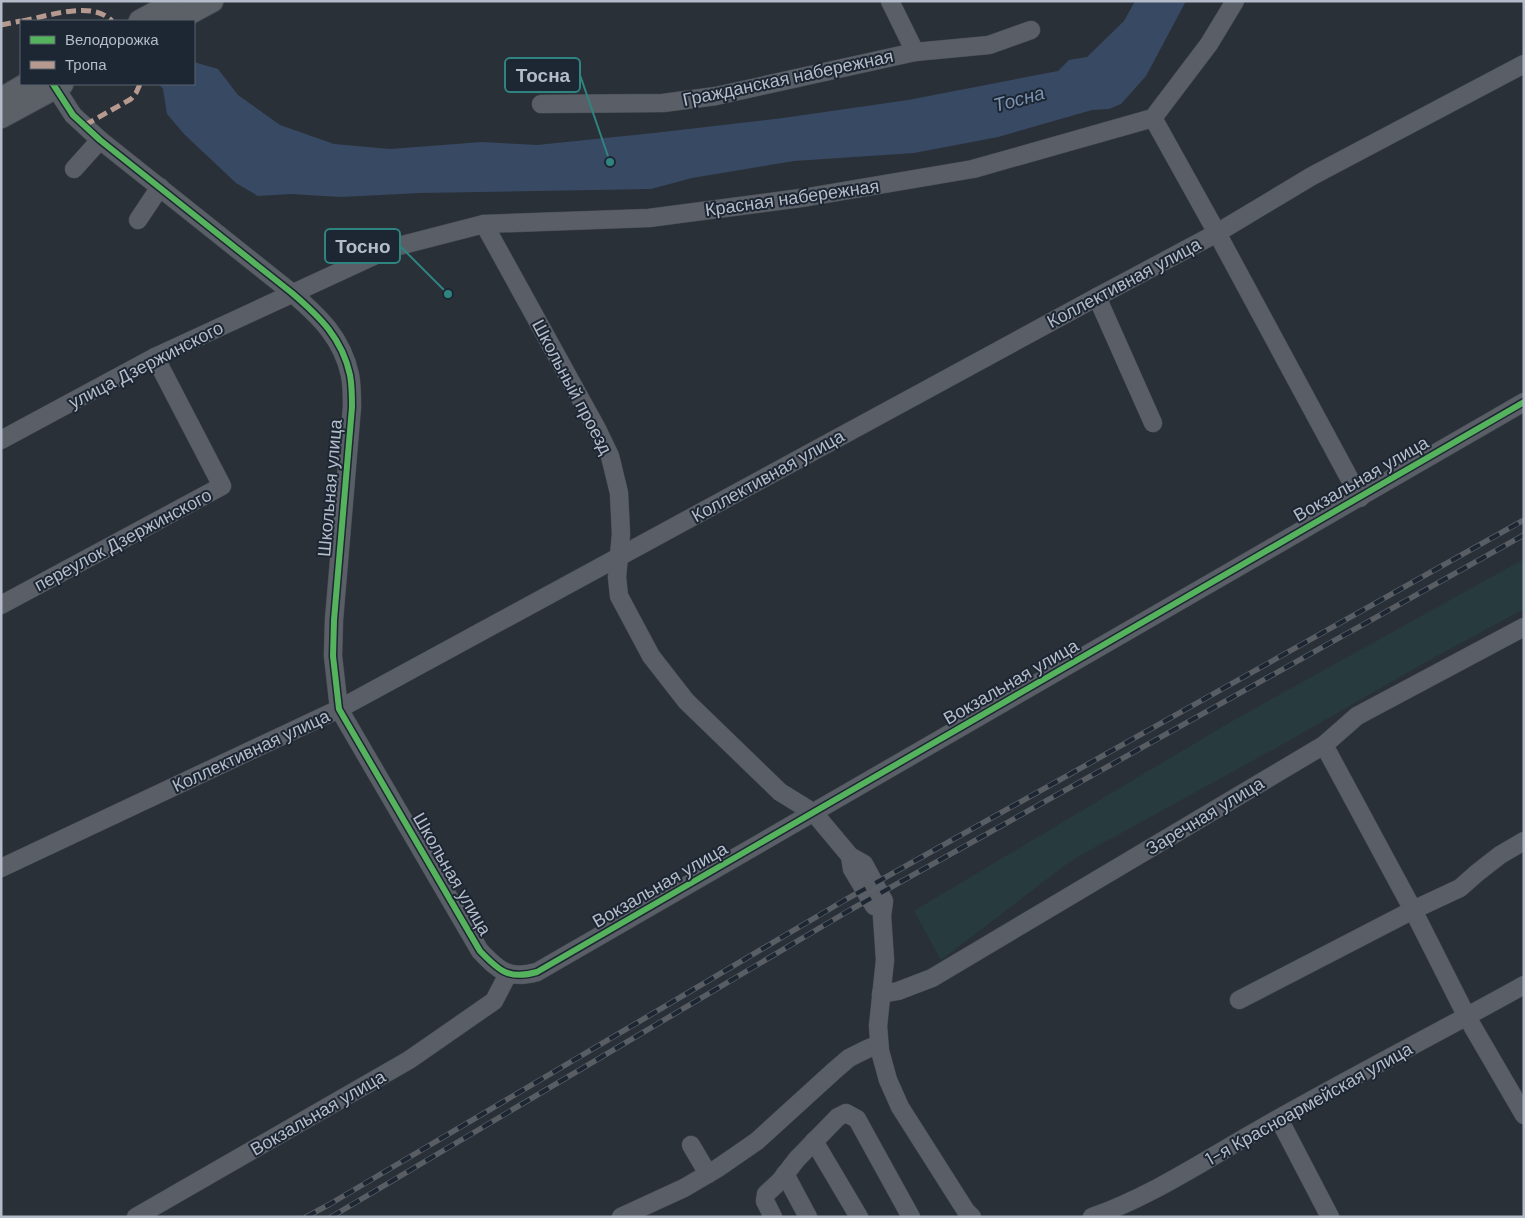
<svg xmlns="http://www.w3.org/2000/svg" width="1525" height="1218" font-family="'DM Sans',sans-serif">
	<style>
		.green { fill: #273a3e }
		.water { fill: #384963 }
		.pier { fill: #2a3038 }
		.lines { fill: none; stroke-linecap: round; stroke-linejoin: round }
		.minor-casing { stroke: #484c53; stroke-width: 19 }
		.major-casing { stroke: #484c55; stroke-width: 24 }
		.minor { stroke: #5a5e66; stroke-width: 18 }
		.major { stroke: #5c6168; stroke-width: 22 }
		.rail-casing { stroke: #595d64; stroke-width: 5.5 }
		.rail { stroke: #1d2633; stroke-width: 4; stroke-dasharray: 11; stroke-linecap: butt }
		.quiet { stroke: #b69a8f; stroke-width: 5; stroke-dasharray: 10 5; stroke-linecap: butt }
		.cycleway-casing { stroke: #1d2633; stroke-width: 9 }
		.cycleway { stroke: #56b35d; stroke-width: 6 }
		.labels { text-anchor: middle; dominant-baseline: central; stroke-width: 4; stroke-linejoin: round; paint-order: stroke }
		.street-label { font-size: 18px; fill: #b4bcc9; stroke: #1d2633 }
		.water-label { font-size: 19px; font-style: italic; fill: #7c92b1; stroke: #1d2633 }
		.leader { fill: none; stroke: #308480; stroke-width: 2 }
		.callout-dot { fill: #308480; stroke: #1d2633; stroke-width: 2 }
		.callout { fill: #1d2633; stroke: #308480; stroke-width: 2 }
		.callout-label { font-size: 19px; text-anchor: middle; font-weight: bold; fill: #b4bcc9 }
	</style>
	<rect width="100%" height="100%" fill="#2a3038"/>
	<polygon class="green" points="1524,559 1524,609 1433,658 1283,744 1072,860 941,960 914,911 1227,724"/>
	<polygon class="water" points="1135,1 1186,1 1146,76 1121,104 1109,109 1092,110 998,137 914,153 794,161 692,178 651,189 419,193 341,197 291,194 258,196 236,183 184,134 167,114 163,89 159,84 194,84 194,62 218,69 238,95 280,125 334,144 390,149 482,142 537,145 654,133 783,118 908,100 1058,71 1069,60 1087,57 1124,21"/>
	<polygon class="pier" points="124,1 156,1 167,21 112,21 105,11"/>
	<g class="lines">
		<defs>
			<g id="minor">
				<polyline points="890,1 915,52"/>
				<path d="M53,84L73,115L100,140L292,293C320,317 342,338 350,375C352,385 352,396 352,407L334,620L333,656L339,709L480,951C499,971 509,980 537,972L1524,402"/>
				<polyline points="541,104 663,103 716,96 915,52 989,45 1031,30"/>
				<polyline points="1153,118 1217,233 1360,498"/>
				<polyline points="74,169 100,140"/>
				<polyline points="138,220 160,187"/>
				<polyline points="484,224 596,427 610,456 619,493 621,534 617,577 619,596 651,656 686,701 780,792 814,813 850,856 864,864 884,901 882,916 885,960 878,1026 880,1051 888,1080 900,1107 966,1211 972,1217"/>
				<polyline points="1097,297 1153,423"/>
				<polyline points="1,440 155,357 391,248 484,224 649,218 808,197 973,169 1153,118 1209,44 1235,1"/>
				<polyline points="1,605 222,486 155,357"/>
				<polyline points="1324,745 1413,910 1467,1017 1524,1115"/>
				<polyline points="850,856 852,869 874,906"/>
				<polyline points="1,868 339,709 1097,297 1217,233 1312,176 1524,64"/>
				<polyline points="881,994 898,991 932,978 1324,745 1357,716 1524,627"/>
				<polyline points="1239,1000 1413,910 1460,888 1477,873 1500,855 1524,841"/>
				<polyline points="1279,1119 1330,1217"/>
				<polyline points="814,1141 859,1217"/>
				<polyline points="691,1145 708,1174"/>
				<polyline points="785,1174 808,1217"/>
				<polyline points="136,1217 409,1060 494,1001 508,974"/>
				<polyline points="621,1217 684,1188 718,1168 757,1141 835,1070 849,1058 865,1050 879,1044"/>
				<polyline points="773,1217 765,1201 766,1194 780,1181 797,1159 838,1117 846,1113 857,1119 911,1217"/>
				<path d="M1092,1217C1152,1196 1205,1160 1260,1129C1347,1079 1436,1034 1524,985"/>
			</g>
			<g id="major">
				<polyline points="140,21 177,1"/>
				<polyline points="175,21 212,1"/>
				<polyline points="1,99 27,84"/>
				<polyline points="1,117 62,84"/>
			</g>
		</defs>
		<use href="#minor" class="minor-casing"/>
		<use href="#major" class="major-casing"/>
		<use href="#minor" class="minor"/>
		<use href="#major" class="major"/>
		<defs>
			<g id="rail">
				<polyline points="306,1217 330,1204 845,900 1524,520"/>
				<polyline points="331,1217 850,910 1524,535"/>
			</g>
		</defs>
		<use href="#rail" class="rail-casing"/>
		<use href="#rail" class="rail"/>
		<g class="quiet">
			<path d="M22,21C49,16 92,0 112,21"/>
			<polyline points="1,25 21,21"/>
			<polyline points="85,125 131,99 136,93 140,84"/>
		</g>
		<defs>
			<path id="cycleway" d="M53,84L73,115L100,140L292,293C320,317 342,338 350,375C352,385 352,396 352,407L334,620L333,656L339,709L480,951C499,971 509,980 537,972L1524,402"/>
		</defs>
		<use href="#cycleway" class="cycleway-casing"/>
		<use href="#cycleway" class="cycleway"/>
	</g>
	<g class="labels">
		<g class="street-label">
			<text transform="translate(788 78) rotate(-12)">Гражданская набережная</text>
			<text transform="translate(792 198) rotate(-8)">Красная набережная</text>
			<text transform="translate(1124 283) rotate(-28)">Коллективная улица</text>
			<text transform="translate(146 365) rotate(-27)">улица Дзержинского</text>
			<text transform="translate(572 387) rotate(62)">Школьный проезд</text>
			<text transform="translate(768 476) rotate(-29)">Коллективная улица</text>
			<text transform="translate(1361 479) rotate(-30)">Вокзальная улица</text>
			<text transform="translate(330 488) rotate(-85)">Школьная улица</text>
			<text transform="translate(123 540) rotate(-28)">переулок Дзержинского</text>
			<text transform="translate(1011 682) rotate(-30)">Вокзальная улица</text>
			<text transform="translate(251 751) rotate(-25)">Коллективная улица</text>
			<text transform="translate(1205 816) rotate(-31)">Заречная улица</text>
			<text transform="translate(452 874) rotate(60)">Школьная улица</text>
			<text transform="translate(660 885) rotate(-30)">Вокзальная улица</text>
			<text transform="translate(1309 1104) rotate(-29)">1-я Красноармейская улица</text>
			<text transform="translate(318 1113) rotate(-30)">Вокзальная улица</text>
		</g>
		<g class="water-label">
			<text transform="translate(1019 99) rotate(-15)">Тосна</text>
		</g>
	</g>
	<path class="leader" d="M610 162L580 75M448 294L400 246"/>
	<g class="callout-dot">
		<circle cx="610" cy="162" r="5"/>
		<circle cx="448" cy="294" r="5"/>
	</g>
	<g class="callout">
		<rect x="505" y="58" width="75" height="34" rx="5"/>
		<rect x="325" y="229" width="75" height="34" rx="5"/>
	</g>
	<g class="callout-label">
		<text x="543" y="82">Тосна</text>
		<text x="363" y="253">Тосно</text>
	</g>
	<rect width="1525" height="1218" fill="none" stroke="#b4bcc9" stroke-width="5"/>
	<rect x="20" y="20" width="175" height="65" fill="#1d2633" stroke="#59626f"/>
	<rect x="30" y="36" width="25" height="8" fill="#56b35d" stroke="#59626f"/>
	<text x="65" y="45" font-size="15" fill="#b4bcc9">Велодорожка</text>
	<rect x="30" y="61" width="25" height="8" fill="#b69a8f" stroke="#59626f"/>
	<text x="65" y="70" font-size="15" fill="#b4bcc9">Тропа</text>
</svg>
